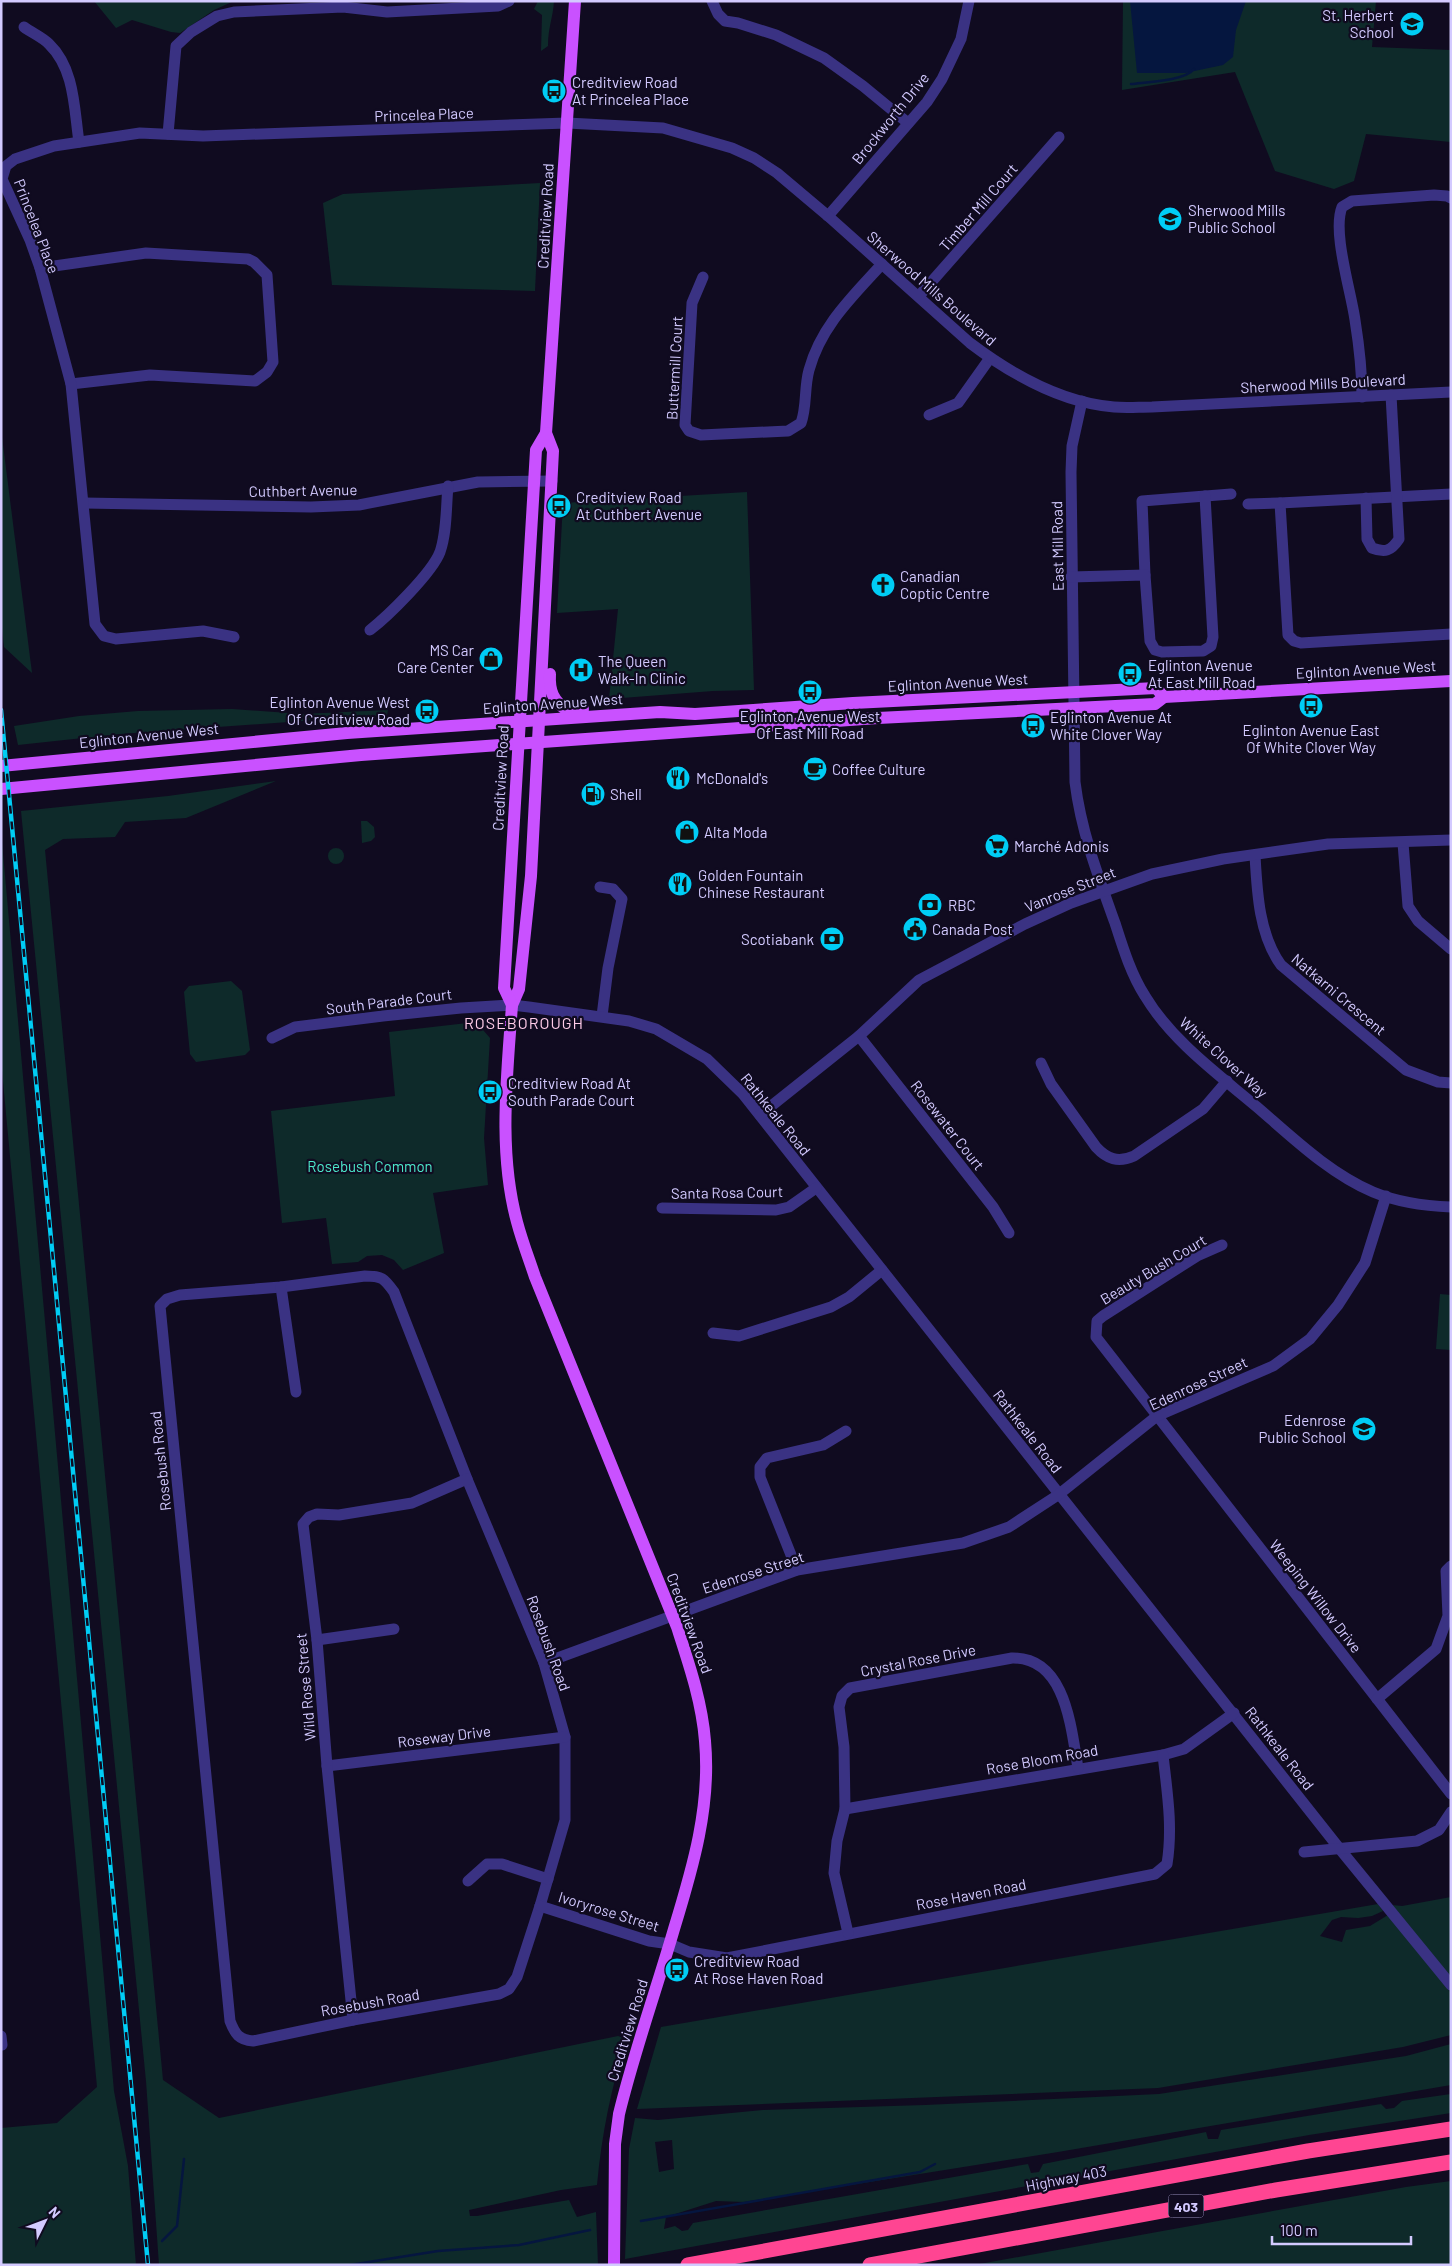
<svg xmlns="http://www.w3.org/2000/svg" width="1452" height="2266" font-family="Barlow,sans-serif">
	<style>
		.green { fill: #0e2a2a; fill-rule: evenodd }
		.water { fill: #05163f }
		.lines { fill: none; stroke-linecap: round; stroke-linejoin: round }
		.stream { stroke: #05163f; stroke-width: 2.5 }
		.minor { stroke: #3a3283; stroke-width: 11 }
		.major { stroke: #c951ff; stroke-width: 12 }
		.highway { stroke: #ff4592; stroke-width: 15 }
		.rail-casing { stroke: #00cdf5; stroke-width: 4.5 }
		.rail { stroke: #100b20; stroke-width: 2.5; stroke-dasharray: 8; stroke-linecap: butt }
		.labels { text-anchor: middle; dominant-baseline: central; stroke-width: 4.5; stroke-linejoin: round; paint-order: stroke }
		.shield { fill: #100b20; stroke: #9891bc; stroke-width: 1 }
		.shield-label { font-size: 14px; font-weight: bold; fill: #d3caff }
		.poi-label { font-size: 15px; fill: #d3caff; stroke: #100b20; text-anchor: start }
		.street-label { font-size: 15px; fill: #d3caff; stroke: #100b20 }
		.park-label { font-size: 15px; fill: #4de8cb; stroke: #100b20 }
		.neighbourhood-label { font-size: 16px; letter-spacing: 1px; fill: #ffcce9; stroke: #100b20 }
	</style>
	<rect width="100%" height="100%" fill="#100b20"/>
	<g class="green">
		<polygon points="94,1 234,1 214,10 180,33 171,32 132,20 116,28"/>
		<path d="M538,1H554C553,18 548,27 548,46L541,51L542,15L534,9Z"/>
		<polygon points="1123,1 1376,1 1372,47 1451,50 1451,142 1366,134 1354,181 1334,189 1275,171 1235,72 1122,90"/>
		<polygon points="540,183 535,291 332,285 323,203 343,194"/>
		<polygon points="1,429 32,673 4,647 1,619"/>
		<polygon points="747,492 754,690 713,691 609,699 618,609 557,613 563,503"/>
		<polygon points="232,709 302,714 388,710 387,715 120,734 18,745 14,726 79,716 138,711"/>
		<path d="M276,781L186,818L125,822L115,837L63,839L45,850L163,2080L219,2118L618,2036L626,2039C611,2090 602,2132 597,2185L561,2190L469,2210L470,2216H477L569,2200L577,2217L596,2212L598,2265H159L146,2081L21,811L168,796Z"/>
		<polygon points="361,821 367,821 374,827 375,837 371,841 362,843"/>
		<polygon points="1,831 114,2091 128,2166 136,2265 1,2265 1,2128 57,2123 97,2087 1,1060"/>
		<circle cx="336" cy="856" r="8"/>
		<polygon points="231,981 242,991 250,1050 245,1055 196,1062 190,1054 184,992 189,986"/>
		<polygon points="476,1022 490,1038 484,1138 488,1185 433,1193 444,1253 403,1270 394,1260 382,1255 367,1256 358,1262 332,1264 326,1218 282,1223 271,1111 395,1096 389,1032"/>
		<polygon points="1440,1294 1451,1295 1451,1350 1436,1349"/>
		<polygon points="1451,1897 1451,1979 1392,1905 1402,1906"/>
		<polygon points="1378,1904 1383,1911 1372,1916 1358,1918 1341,1917 1332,1920 1320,1936 1342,1942 1346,1930 1370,1926 1388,1915 1451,1993 1451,2035 1403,2047 1158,2088 637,2109 661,2027"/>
		<path d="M1451,2044V2085L1058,2152L744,2202L716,2201L666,2217L664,2229L675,2226L682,2231L688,2230L693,2223L1028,2164L1031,2173L1039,2172L1043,2164L1206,2132L1208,2139H1218L1221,2130L1381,2104L1386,2109L1394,2108L1402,2101L1451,2094V2113L1309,2135L625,2259L629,2149L635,2118L658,2120L763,2110L925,2105L1159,2094L1406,2056ZM672,2140L674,2169L659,2172L655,2142Z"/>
		<polygon points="1451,2181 1451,2265 974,2265 1406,2187"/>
	</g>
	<polygon class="water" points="1130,1 1246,1 1236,30 1233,57 1223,65 1185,73 1137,73"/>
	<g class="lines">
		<g class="stream">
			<path d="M1131,84C1146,82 1185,81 1194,69"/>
			<polyline points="641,2221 920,2172 935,2164"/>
			<polyline points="162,2241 177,2226 184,2159"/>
			<polyline points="350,2265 438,2251 519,2245 590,2230"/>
		</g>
		<g class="minor">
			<polyline points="712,1 718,14 725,21 738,23 776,35 824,58 863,86 908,123"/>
			<path d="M24,27C32,33 42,37 49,44C75,69 74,109 79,142"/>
			<polyline points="168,134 176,46 191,32 217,16 234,12 343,7 387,12 498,6 509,1"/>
			<polyline points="828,216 927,102 942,79 961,39 969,1"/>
			<polyline points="40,268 146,253 248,259 254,262 267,275 273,362 267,372 255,381 150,375 71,384"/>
			<path d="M703,277L692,303L685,425L689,431L701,435L788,431L801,423C807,407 804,388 809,370C821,326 852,297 882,264"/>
			<polyline points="919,296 1059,137"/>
			<path d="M1362,397C1362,371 1359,345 1355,320C1351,291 1332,232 1342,207L1352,201L1434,195L1447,196L1451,198"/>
			<path d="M1082,401L1072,446L1071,472L1075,782C1081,831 1098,876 1115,923C1123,948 1131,974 1145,996C1172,1041 1218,1074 1257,1107C1293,1138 1329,1173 1373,1192C1397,1202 1425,1206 1451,1207"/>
			<polyline points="929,415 958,403 990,358"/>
			<polyline points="1451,494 1280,503 1288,635 1294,641 1301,643 1451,634"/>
			<path d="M1366,498L1367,539L1372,548C1385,553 1391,551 1399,539L1391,395"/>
			<polyline points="84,503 311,507 359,505 478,482 552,481"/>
			<polyline points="1248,504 1280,503"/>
			<polyline points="1145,575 1142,501 1231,494"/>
			<polyline points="1071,577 1145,575 1150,641 1155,650 1162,652 1203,651 1211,646 1213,637 1205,496"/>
			<path d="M370,630C388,616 432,573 440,552C447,532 446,507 448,486"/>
			<path d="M234,637L203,631L116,639L104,636L95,624L71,384L40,268L30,240L2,179L6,166L15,159L54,146L140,133L203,136L567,123L663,128L732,148L754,158L777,173L828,216L970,343C1011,374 1062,403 1114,407C1126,408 1139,407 1152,407L1451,392"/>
			<polyline points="1403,843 1408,906 1418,921 1451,949"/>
			<path d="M1255,855C1257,892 1259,935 1281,965L1406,1070L1438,1082L1451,1083"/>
			<polyline points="600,887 613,889 622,899 608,968 602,1016"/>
			<polyline points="859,1036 993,1207 1009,1233"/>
			<polyline points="272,1038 295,1027 383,1016 461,1008 512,1005 529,1007 629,1021 656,1029 707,1059 743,1094 1339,1848 1451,1985"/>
			<path d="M1041,1063L1051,1084L1096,1147C1107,1159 1118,1163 1134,1156L1203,1109L1227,1081"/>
			<polyline points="760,1115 859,1036 919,980 1025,924 1071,903 1152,874 1223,859 1328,844 1451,840"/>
			<polyline points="662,1208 776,1210 789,1207 816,1188"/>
			<polyline points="1222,1245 1197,1256 1103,1316 1097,1321 1096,1337 1451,1794"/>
			<path d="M365,1276C382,1276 384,1278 394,1292L467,1479L544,1663L565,1737V1820L540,1906L517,1977L509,1989L499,1994L353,2020L253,2041C239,2040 235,2034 230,2021L160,1306L167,1299L180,1295L281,1287Z"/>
			<polyline points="281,1287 296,1392"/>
			<polyline points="713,1333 739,1336 831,1307 849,1297 882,1270"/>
			<polyline points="797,1570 760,1477 760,1467 767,1458 823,1445 846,1431"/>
			<polyline points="317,1640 394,1629"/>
			<polyline points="544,1663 797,1570 963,1543 1009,1527 1058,1495 1157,1416 1273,1366 1310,1339 1338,1305 1365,1263 1386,1196"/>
			<polyline points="1377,1699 1436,1649 1448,1616 1446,1571 1451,1566"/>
			<polyline points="327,1766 565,1737"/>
			<polyline points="845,1809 1163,1755 1184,1749 1234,1713"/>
			<polyline points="1304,1852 1417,1841 1439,1830 1451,1812"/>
			<polyline points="468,1881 487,1864 502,1864 548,1879"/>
			<path d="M540,1906L649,1941L670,1944L689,1952L727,1958L1155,1874L1167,1864C1173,1827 1167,1791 1163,1755"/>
			<path d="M848,1933L834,1873L837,1841L845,1809L844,1747L839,1707L842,1696L850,1688L1012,1658C1066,1657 1071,1728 1078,1768"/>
			<polyline points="353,2020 327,1766 317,1640 303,1524 309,1517 317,1514 339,1515 412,1503 467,1479"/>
			<polyline points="1,2036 2,2045"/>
		</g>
		<g class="major">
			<path d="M575,1L546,433L553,451L531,876L519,989L512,1005C507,1077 498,1152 517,1222C522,1241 529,1259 535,1277L677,1627C689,1664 702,1702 705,1741C711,1806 693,1867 674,1929C656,1991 634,2052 619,2114L615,2144L614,2265"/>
			<path d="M550,674C549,691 553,701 568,711L583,709"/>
			<polyline points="1,766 347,733 660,712 695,714 853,703 1156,688 1164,697"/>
			<polyline points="1,789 361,755 878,718 1155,704 1164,697 1451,681"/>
			<polyline points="512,1005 504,988 536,450 546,433"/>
		</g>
		<g class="highway">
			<polyline points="688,2265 1308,2151 1451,2129"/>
			<polyline points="870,2265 1276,2190 1451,2162"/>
		</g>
		<defs>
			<polyline id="rail" points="1,710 148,2265"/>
		</defs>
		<use href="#rail" class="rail-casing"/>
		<use href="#rail" class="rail"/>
	</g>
	<defs>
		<symbol id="school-disc" viewBox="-11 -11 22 22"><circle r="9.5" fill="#00cdf5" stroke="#100b20"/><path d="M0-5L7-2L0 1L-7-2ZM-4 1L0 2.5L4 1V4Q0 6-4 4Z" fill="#111"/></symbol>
		<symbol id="bus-disc" viewBox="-11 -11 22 22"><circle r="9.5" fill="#00cdf5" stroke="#100b20"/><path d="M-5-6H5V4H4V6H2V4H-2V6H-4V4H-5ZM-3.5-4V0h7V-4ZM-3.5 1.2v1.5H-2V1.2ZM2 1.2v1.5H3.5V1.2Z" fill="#111"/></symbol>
		<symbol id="church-disc" viewBox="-11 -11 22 22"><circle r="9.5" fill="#00cdf5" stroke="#100b20"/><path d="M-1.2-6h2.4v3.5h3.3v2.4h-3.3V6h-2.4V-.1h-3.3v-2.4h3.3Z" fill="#111"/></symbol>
		<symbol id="shop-disc" viewBox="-11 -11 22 22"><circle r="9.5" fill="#00cdf5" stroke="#100b20"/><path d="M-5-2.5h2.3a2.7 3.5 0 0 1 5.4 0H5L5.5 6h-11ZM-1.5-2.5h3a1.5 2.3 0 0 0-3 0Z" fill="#111"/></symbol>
		<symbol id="hospital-disc" viewBox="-11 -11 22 22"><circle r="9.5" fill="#00cdf5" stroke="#100b20"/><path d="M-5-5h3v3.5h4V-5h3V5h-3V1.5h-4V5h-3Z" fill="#111"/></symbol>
		<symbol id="cafe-disc" viewBox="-11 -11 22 22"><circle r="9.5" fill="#00cdf5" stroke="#100b20"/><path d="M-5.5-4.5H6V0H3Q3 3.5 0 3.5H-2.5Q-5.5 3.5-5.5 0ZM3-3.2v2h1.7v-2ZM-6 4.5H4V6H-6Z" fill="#111"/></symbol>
		<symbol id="restaurant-disc" viewBox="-11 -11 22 22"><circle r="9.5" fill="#00cdf5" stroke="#100b20"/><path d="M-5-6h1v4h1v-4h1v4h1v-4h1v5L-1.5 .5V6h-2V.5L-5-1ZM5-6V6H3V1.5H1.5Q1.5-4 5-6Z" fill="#111"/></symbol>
		<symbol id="fuel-disc" viewBox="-11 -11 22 22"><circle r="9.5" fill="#00cdf5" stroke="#100b20"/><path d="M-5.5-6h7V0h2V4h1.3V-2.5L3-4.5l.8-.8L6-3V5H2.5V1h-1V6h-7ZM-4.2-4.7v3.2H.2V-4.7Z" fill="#111"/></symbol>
		<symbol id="supermarket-disc" viewBox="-11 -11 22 22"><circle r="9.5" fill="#00cdf5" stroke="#100b20"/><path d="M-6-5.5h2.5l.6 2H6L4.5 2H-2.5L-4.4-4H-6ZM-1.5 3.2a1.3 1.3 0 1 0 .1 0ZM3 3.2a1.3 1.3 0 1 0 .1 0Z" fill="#111"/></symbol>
		<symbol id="bank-disc" viewBox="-11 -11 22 22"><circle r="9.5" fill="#00cdf5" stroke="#100b20"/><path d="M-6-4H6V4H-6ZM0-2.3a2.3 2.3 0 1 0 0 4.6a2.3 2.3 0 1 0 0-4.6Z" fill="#111"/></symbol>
		<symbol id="civic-disc" viewBox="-11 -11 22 22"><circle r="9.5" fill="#00cdf5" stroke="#100b20"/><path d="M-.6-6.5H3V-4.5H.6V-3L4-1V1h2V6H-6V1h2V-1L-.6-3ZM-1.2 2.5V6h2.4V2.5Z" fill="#111"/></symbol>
	</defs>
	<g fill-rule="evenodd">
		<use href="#school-disc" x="1398" y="10" width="28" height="28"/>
		<use href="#bus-disc" x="540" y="77" width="28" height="28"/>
		<use href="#school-disc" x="1156" y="205" width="28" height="28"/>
		<use href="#bus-disc" x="545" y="492" width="28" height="28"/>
		<use href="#church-disc" x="869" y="571" width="28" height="28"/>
		<use href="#shop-disc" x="477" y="645" width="28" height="28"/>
		<use href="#hospital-disc" x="567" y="656" width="28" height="28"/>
		<use href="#bus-disc" x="1116" y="660" width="28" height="28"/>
		<use href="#bus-disc" x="796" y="678" width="28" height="28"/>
		<use href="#bus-disc" x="1297" y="692" width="28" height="28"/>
		<use href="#bus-disc" x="413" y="697" width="28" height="28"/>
		<use href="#bus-disc" x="1019" y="712" width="28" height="28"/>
		<use href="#cafe-disc" x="801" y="755" width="28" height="28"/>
		<use href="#restaurant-disc" x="664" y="764" width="28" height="28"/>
		<use href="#fuel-disc" x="579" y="780" width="28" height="28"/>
		<use href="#shop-disc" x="673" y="818" width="28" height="28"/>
		<use href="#supermarket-disc" x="983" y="832" width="28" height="28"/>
		<use href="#restaurant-disc" x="666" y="870" width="28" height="28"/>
		<use href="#bank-disc" x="916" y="891" width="28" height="28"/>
		<use href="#civic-disc" x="901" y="915" width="28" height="28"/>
		<use href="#bank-disc" x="818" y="925" width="28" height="28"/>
		<use href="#bus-disc" x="476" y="1078" width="28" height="28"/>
		<use href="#school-disc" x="1350" y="1415" width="28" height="28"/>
		<use href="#bus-disc" x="663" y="1956" width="28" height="28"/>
	</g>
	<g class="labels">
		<rect class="shield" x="1168.5" y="2194.5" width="35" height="23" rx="4"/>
		<g class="shield-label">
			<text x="1186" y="2206">403</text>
		</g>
		<g class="poi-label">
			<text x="1394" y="15" text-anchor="end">St. Herbert<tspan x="1394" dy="17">School</tspan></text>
			<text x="572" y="82">Creditview Road<tspan x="572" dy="17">At Princelea Place</tspan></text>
			<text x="1188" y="210">Sherwood Mills<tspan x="1188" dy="17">Public School</tspan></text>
			<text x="576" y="497">Creditview Road<tspan x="576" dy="17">At Cuthbert Avenue</tspan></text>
			<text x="900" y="576">Canadian<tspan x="900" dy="17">Coptic Centre</tspan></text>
			<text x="474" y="650" text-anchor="end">MS Car<tspan x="474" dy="17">Care Center</tspan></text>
			<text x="598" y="661">The Queen<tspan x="598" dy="17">Walk-In Clinic</tspan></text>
			<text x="1148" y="665">Eglinton Avenue<tspan x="1148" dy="17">At East Mill Road</tspan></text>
			<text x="410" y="702" text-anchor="end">Eglinton Avenue West<tspan x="410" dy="17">Of Creditview Road</tspan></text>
			<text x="810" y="716" text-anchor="middle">Eglinton Avenue West<tspan x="810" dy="17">Of East Mill Road</tspan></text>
			<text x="1050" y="717">Eglinton Avenue At<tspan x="1050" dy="17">White Clover Way</tspan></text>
			<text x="1311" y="730" text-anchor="middle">Eglinton Avenue East<tspan x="1311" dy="17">Of White Clover Way</tspan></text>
			<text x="832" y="769">Coffee Culture</text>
			<text x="696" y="778">McDonald's</text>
			<text x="610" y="794">Shell</text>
			<text x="704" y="832">Alta Moda</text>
			<text x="1014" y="846">Marché Adonis</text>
			<text x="698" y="875">Golden Fountain<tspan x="698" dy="17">Chinese Restaurant</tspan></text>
			<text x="948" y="905">RBC</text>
			<text x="932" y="929">Canada Post</text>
			<text x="814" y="939" text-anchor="end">Scotiabank</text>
			<text x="508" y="1083">Creditview Road At<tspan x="508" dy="17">South Parade Court</tspan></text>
			<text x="1346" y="1420" text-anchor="end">Edenrose<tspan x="1346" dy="17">Public School</tspan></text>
			<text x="694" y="1961">Creditview Road<tspan x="694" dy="17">At Rose Haven Road</tspan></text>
		</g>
		<g class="street-label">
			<text transform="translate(424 114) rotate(-2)">Princelea Place</text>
			<text transform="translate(890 118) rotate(-51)">Brockworth Drive</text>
			<text transform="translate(978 207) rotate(-49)">Timber Mill Court</text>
			<text transform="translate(545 216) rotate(-87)">Creditview Road</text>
			<text transform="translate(37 226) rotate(69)">Princelea Place</text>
			<text transform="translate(932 288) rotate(41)">Sherwood Mills Boulevard</text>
			<text transform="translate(674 368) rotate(-87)">Buttermill Court</text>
			<text transform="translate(1323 383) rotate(-3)">Sherwood Mills Boulevard</text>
			<text transform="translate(303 490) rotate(-1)">Cuthbert Avenue</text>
			<text transform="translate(1057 546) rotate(-91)">East Mill Road</text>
			<text transform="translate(1366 669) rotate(-3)">Eglinton Avenue West</text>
			<text transform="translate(958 682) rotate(-3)">Eglinton Avenue West</text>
			<text transform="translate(553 703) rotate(-4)">Eglinton Avenue West</text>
			<text transform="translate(149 735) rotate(-6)">Eglinton Avenue West</text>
			<text transform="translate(500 778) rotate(-87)">Creditview Road</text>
			<text transform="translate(1070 889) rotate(-22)">Vanrose Street</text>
			<text transform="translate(1339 994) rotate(40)">Natkarni Crescent</text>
			<text transform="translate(389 1001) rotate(-7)">South Parade Court</text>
			<text transform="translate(1224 1057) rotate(42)">White Clover Way</text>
			<text transform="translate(776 1114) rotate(51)">Rathkeale Road</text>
			<text transform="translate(948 1125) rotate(52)">Rosewater Court</text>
			<text transform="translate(727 1192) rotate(-1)">Santa Rosa Court</text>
			<text transform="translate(1153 1269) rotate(-31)">Beauty Bush Court</text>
			<text transform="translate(1198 1383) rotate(-25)">Edenrose Street</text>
			<text transform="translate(1028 1431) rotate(52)">Rathkeale Road</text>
			<text transform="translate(160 1461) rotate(-96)">Rosebush Road</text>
			<text transform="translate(753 1572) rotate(-18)">Edenrose Street</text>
			<text transform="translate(1316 1596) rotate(52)">Weeping Willow Drive</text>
			<text transform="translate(690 1623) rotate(70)">Creditview Road</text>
			<text transform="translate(549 1643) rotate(70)">Rosebush Road</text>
			<text transform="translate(918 1660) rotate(-11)">Crystal Rose Drive</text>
			<text transform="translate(305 1687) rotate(-95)">Wild Rose Street</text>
			<text transform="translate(444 1736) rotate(-7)">Roseway Drive</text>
			<text transform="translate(1280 1748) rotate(52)">Rathkeale Road</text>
			<text transform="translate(1042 1759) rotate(-10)">Rose Bloom Road</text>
			<text transform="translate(971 1894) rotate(-11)">Rose Haven Road</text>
			<text transform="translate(609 1911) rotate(17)">Ivoryrose Street</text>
			<text transform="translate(370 2002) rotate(-10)">Rosebush Road</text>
			<text transform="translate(627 2030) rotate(-73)">Creditview Road</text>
			<text transform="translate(1066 2178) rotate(-11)">Highway 403</text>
		</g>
		<g class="park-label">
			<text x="370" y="1166">Rosebush Common</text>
		</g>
		<g class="neighbourhood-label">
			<text x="524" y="1022">ROSEBOROUGH</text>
		</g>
	</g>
	<rect width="1452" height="2266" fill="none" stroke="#d3caff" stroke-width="5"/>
	<g transform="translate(45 2221) rotate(48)" stroke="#100b20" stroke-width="4" paint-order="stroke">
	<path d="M0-4L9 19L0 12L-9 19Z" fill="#d3caff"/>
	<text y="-8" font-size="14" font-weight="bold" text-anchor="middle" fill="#d3caff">N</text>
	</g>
	<path d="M1272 2236v8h139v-8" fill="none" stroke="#d3caff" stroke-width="2.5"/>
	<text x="1280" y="2236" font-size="15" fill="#d3caff" stroke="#100b20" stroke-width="4" paint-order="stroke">100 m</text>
</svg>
